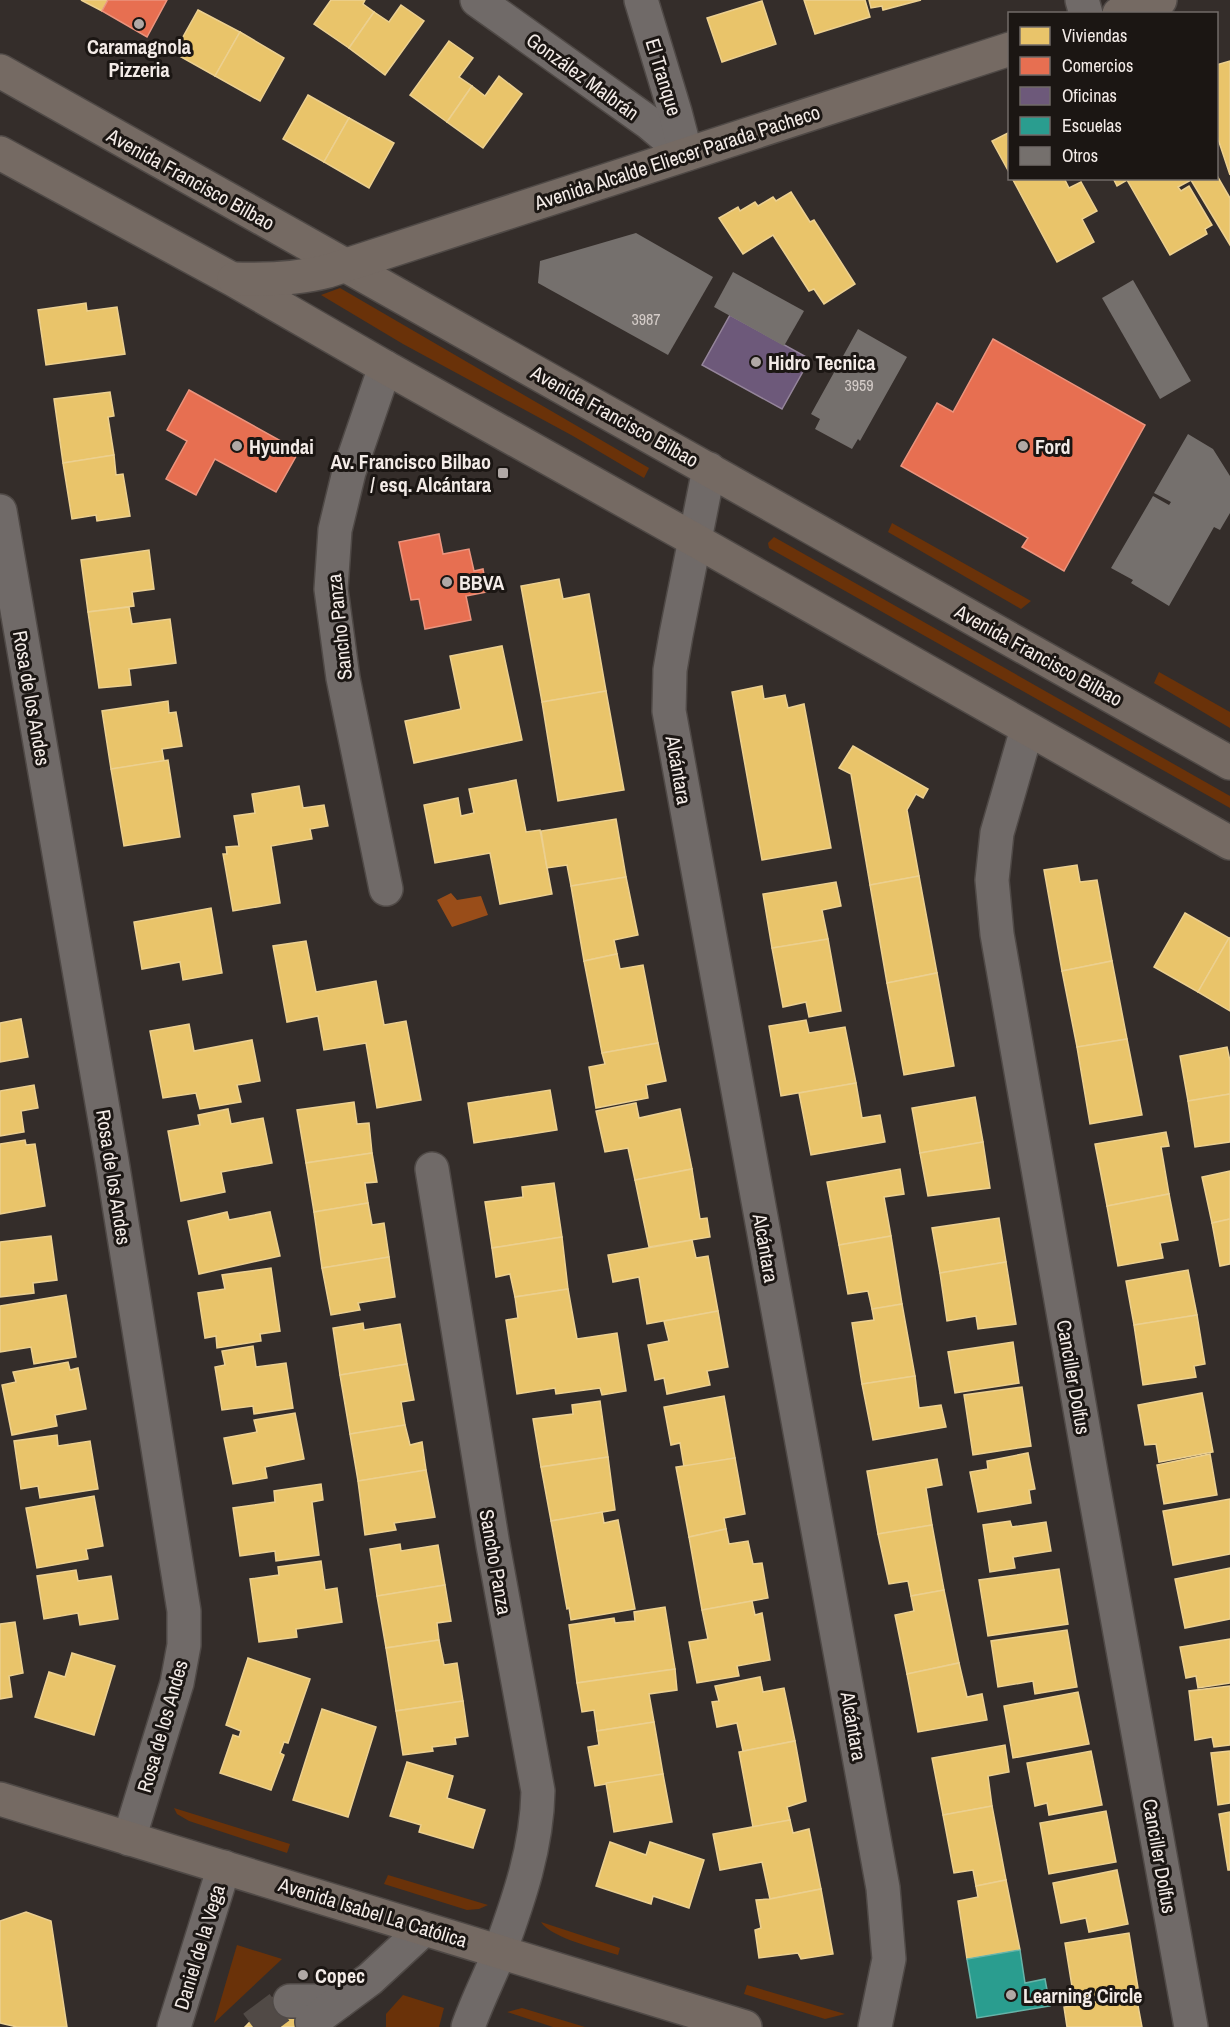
<svg xmlns="http://www.w3.org/2000/svg" width="1230" height="2027" font-family="'Archivo Narrow',sans-serif">
	<style>
		.green { fill: #6a3209 }
		.water { fill: #994d19 }
		.homes { fill: #e9c46a; stroke: #ecd090; stroke-width: 1.5 }
		.shops { fill: #e76f51; stroke: #eb947e; stroke-width: 1.5 }
		.offices { fill: #6d597a; stroke: #95859b; stroke-width: 1.5 }
		.schools { fill: #2a9d8f; stroke: #66b4a9; stroke-width: 1.5 }
		.building { fill: #75706d }
		.lines { fill: none; stroke-linecap: round; stroke-linejoin: round }
		.minor-tunnel { stroke: #514a46; stroke-width: 33; stroke-dasharray: 33 16; stroke-linecap: butt }
		.minor-casing { stroke: #4f4946; stroke-width: 36 }
		.major-casing { stroke: #4f4946; stroke-width: 36 }
		.minor { stroke: #706a68; stroke-width: 33 }
		.major { stroke: #756a63; stroke-width: 33 }
		.poi-dot { fill: #b0a8a5; stroke: #1b1613; stroke-width: 2 }
		.labels { text-anchor: middle; dominant-baseline: central; stroke-width: 6; stroke-linejoin: round; paint-order: stroke }
		.number-label { font-size: 16px; fill: #d4ccc8 }
		.poi-label { font-size: 20px; font-weight: bold; fill: #f3ebe7; stroke: #1b1613; text-anchor: start }
		.street-label { font-size: 20px; fill: #f3ebe7; stroke: #1b1613 }
	</style>
	<rect width="100%" height="100%" fill="#342d2a"/>
	<g class="green">
		<polygon points="340,288 649,468 644,478 573,436 403,344 321,295"/>
		<polygon points="892,523 1031,601 1021,609 888,532"/>
		<polygon points="774,537 1230,796 1230,808 769,548 768,543"/>
		<polygon points="1159,672 1230,712 1230,728 1154,683"/>
		<polygon points="174,1808 290,1844 287,1853 189,1821 177,1814"/>
		<polygon points="388,1875 488,1905 479,1909 467,1910 384,1884"/>
		<path d="M541,1922L620,1948L618,1955C599,1949 551,1938 541,1922Z"/>
		<polygon points="237,1945 282,1959 214,2023"/>
		<polygon points="747,1985 845,2014 825,2019 744,1994"/>
		<polygon points="403,1995 444,2008 439,2027 386,2027 386,2014"/>
		<polygon points="522,2008 585,2027 553,2027 507,2012"/>
	</g>
	<polygon class="water" points="451,893 457,900 481,896 488,915 452,927 437,900"/>
	<g class="homes">
		<polygon points="81,0 108,0 102,11"/>
		<polygon points="331,0 365,0 363,4 374,12 349,48 314,24"/>
		<polygon points="804,0 865,0 870,17 815,34"/>
		<polygon points="869,0 921,0 883,10 882,6 871,8"/>
		<polygon points="762,1 776,44 722,62 707,18"/>
		<polygon points="401,5 424,21 385,75 349,48 374,12 389,22"/>
		<polygon points="198,10 240,32 215,76 174,53"/>
		<polygon points="240,32 284,58 260,101 215,76"/>
		<polygon points="449,41 473,58 459,77 472,86 447,122 410,95"/>
		<polygon points="1230,61 1230,175 1216,133 1216,65"/>
		<polygon points="499,76 522,94 483,148 447,122 472,86 485,96"/>
		<polygon points="308,95 349,118 324,162 283,139"/>
		<polygon points="349,118 394,143 369,188 324,162"/>
		<polygon points="1010,132 1010,174 992,141"/>
		<polygon points="1216,174 1230,198 1230,245 1191,180 1178,187 1181,191 1189,186 1212,225 1205,229 1207,234 1170,255 1127,180 1117,186 1113,178 1216,178"/>
		<polygon points="1012,178 1064,178 1069,188 1081,182 1097,211 1082,219 1094,242 1057,262"/>
		<polygon points="791,192 810,222 814,220 855,284 824,304 814,289 809,291 773,235 743,254 719,218 738,207 740,211 755,202 758,206 773,197 776,201"/>
		<polygon points="86,303 87,311 117,307 125,354 46,365 38,310"/>
		<polygon points="110,392 114,416 108,417 114,455 63,463 54,399"/>
		<polygon points="114,455 116,475 123,474 130,516 97,521 96,515 72,519 63,463"/>
		<polygon points="149,550 154,589 132,592 134,606 88,612 81,560"/>
		<polygon points="559,579 563,599 589,594 606,691 542,702 521,586"/>
		<polygon points="129,607 132,624 170,619 176,663 129,669 131,685 99,688 88,612"/>
		<polygon points="502,646 522,740 414,763 405,721 461,709 450,656"/>
		<polygon points="762,686 764,699 785,695 788,708 804,704 831,848 762,860 732,692"/>
		<polygon points="606,691 624,790 558,801 542,702"/>
		<polygon points="168,701 169,713 176,712 182,746 162,749 164,761 111,769 102,711"/>
		<polygon points="853,746 928,789 923,798 916,794 907,810 919,876 870,885 851,774 839,768"/>
		<polygon points="168,760 180,837 124,846 111,769"/>
		<polygon points="516,780 526,832 540,830 552,894 500,904 490,853 435,863 424,805 458,798 461,816 474,813 469,789"/>
		<polygon points="299,786 303,808 324,805 328,826 310,829 312,839 271,846 280,903 233,911 223,854 227,854 226,847 239,846 234,816 255,813 252,794"/>
		<polygon points="616,819 626,877 571,886 567,865 547,868 541,831"/>
		<polygon points="1077,865 1080,882 1097,880 1112,961 1062,971 1044,870"/>
		<polygon points="919,876 937,973 887,983 870,885"/>
		<polygon points="626,877 638,935 614,940 617,954 584,961 571,886"/>
		<polygon points="836,882 841,906 822,910 828,939 772,948 763,894"/>
		<polygon points="211,908 222,973 183,980 180,962 142,969 134,922"/>
		<polygon points="1185,913 1229,938 1198,992 1154,967"/>
		<polygon points="1229,938 1230,938 1230,1011 1198,992"/>
		<polygon points="828,939 841,1011 809,1017 806,1002 783,1007 772,948"/>
		<polygon points="306,941 316,992 376,981 384,1025 406,1021 421,1100 377,1108 366,1043 324,1050 318,1016 287,1022 273,946"/>
		<polygon points="617,954 620,969 643,965 658,1043 602,1053 584,961"/>
		<polygon points="1112,961 1127,1039 1077,1047 1062,971"/>
		<polygon points="937,973 954,1066 904,1075 887,983"/>
		<polygon points="21,1019 28,1057 0,1062 0,1023"/>
		<polygon points="806,1020 809,1033 845,1027 856,1083 781,1096 769,1026"/>
		<polygon points="189,1024 194,1051 252,1040 260,1081 237,1085 241,1102 200,1109 196,1093 163,1098 150,1031"/>
		<polygon points="1127,1039 1142,1115 1090,1124 1077,1047"/>
		<polygon points="658,1043 666,1081 646,1085 648,1098 596,1108 589,1067 605,1064 602,1053"/>
		<polygon points="1227,1047 1230,1061 1230,1094 1188,1101 1180,1056"/>
		<polygon points="856,1083 862,1118 880,1115 885,1142 811,1155 799,1093"/>
		<polygon points="34,1085 38,1108 21,1111 24,1132 0,1136 0,1091"/>
		<polygon points="550,1090 557,1130 474,1143 468,1103"/>
		<polygon points="1230,1094 1230,1142 1195,1147 1188,1101"/>
		<polygon points="975,1097 983,1142 920,1153 912,1108"/>
		<polygon points="354,1102 357,1124 369,1123 372,1153 306,1163 297,1110"/>
		<polygon points="636,1103 639,1118 680,1109 692,1169 635,1180 628,1148 605,1152 596,1111"/>
		<polygon points="228,1109 231,1124 263,1118 272,1163 221,1172 225,1192 181,1201 168,1131 200,1125 198,1115"/>
		<polygon points="1166,1132 1169,1146 1161,1147 1169,1194 1107,1206 1095,1144"/>
		<polygon points="25,1140 26,1145 35,1144 45,1206 0,1214 0,1144"/>
		<polygon points="983,1142 990,1188 928,1196 920,1153"/>
		<polygon points="372,1153 377,1182 365,1183 368,1203 314,1212 306,1163"/>
		<polygon points="692,1169 700,1219 707,1218 710,1237 649,1247 635,1180"/>
		<polygon points="900,1169 904,1194 884,1197 891,1236 839,1245 827,1182"/>
		<polygon points="1230,1171 1230,1219 1212,1223 1202,1177"/>
		<polygon points="554,1183 562,1237 492,1248 485,1202 523,1197 522,1187"/>
		<polygon points="1169,1194 1178,1240 1160,1243 1163,1258 1118,1266 1107,1206"/>
		<polygon points="368,1203 372,1225 384,1223 389,1257 322,1268 314,1212"/>
		<polygon points="227,1212 229,1220 270,1212 280,1256 199,1274 188,1221"/>
		<polygon points="999,1218 1006,1262 940,1273 932,1228"/>
		<polygon points="1230,1219 1230,1264 1220,1266 1212,1223"/>
		<polygon points="51,1236 57,1280 33,1283 34,1293 0,1297 0,1242"/>
		<polygon points="891,1236 902,1304 872,1309 868,1291 848,1294 839,1245"/>
		<polygon points="562,1237 568,1289 515,1297 510,1274 496,1277 492,1248"/>
		<polygon points="692,1240 696,1258 708,1256 718,1311 647,1324 639,1277 613,1282 608,1255"/>
		<polygon points="389,1257 395,1297 358,1303 360,1310 331,1315 322,1268"/>
		<polygon points="1006,1262 1016,1324 978,1329 976,1316 947,1321 940,1273"/>
		<polygon points="271,1268 280,1331 260,1334 261,1341 217,1348 216,1336 205,1338 198,1293 225,1289 222,1275"/>
		<polygon points="1188,1270 1197,1315 1134,1325 1126,1281"/>
		<polygon points="568,1289 577,1339 617,1333 626,1391 602,1395 600,1388 556,1394 555,1388 517,1394 506,1320 518,1318 515,1297"/>
		<polygon points="66,1295 76,1357 34,1364 31,1347 0,1352 0,1306"/>
		<polygon points="902,1304 915,1376 862,1384 852,1323 874,1320 872,1309"/>
		<polygon points="718,1311 728,1367 707,1371 710,1385 667,1394 664,1378 655,1380 648,1345 669,1341 664,1321"/>
		<polygon points="1197,1315 1205,1364 1194,1366 1196,1377 1143,1385 1134,1325"/>
		<polygon points="363,1323 364,1330 400,1324 407,1364 340,1375 333,1328"/>
		<polygon points="1013,1342 1019,1383 955,1393 948,1352"/>
		<polygon points="253,1346 256,1367 286,1363 293,1408 254,1414 253,1406 222,1410 215,1367 225,1365 222,1351"/>
		<polygon points="68,1362 70,1370 78,1368 86,1409 55,1415 57,1426 12,1435 2,1385 16,1382 13,1372"/>
		<polygon points="407,1364 414,1400 401,1402 405,1425 350,1434 340,1375"/>
		<polygon points="915,1376 919,1408 941,1405 946,1427 873,1440 862,1384"/>
		<polygon points="1022,1387 1031,1446 973,1455 964,1395"/>
		<polygon points="1202,1393 1213,1452 1159,1462 1156,1444 1145,1445 1138,1405"/>
		<polygon points="724,1396 735,1458 684,1467 680,1443 671,1445 664,1407"/>
		<polygon points="600,1401 608,1457 541,1467 533,1419 573,1414 572,1405"/>
		<polygon points="295,1413 304,1459 265,1467 267,1478 233,1484 224,1438 257,1432 254,1420"/>
		<polygon points="405,1425 410,1445 422,1442 426,1470 358,1481 350,1434"/>
		<polygon points="57,1435 58,1446 90,1441 98,1489 40,1498 38,1486 21,1489 14,1441"/>
		<polygon points="1028,1453 1035,1489 1029,1490 1031,1503 978,1512 970,1472 988,1469 987,1461"/>
		<polygon points="1210,1454 1217,1495 1164,1504 1157,1465"/>
		<polygon points="608,1457 615,1510 551,1521 541,1467"/>
		<polygon points="735,1458 745,1514 724,1518 726,1529 689,1537 676,1467"/>
		<polygon points="937,1459 942,1485 926,1488 932,1525 878,1534 867,1471"/>
		<polygon points="426,1470 435,1517 394,1523 396,1530 365,1535 358,1481"/>
		<polygon points="321,1484 323,1500 312,1502 319,1555 276,1561 275,1551 240,1556 233,1508 275,1502 274,1491"/>
		<polygon points="94,1496 103,1546 86,1549 88,1559 37,1568 26,1508"/>
		<polygon points="1230,1499 1230,1554 1173,1565 1163,1511"/>
		<polygon points="602,1512 604,1523 618,1520 635,1609 571,1620 569,1608 567,1609 551,1521"/>
		<polygon points="1010,1521 1012,1527 1046,1522 1051,1551 1013,1557 1015,1568 990,1572 983,1525"/>
		<polygon points="932,1525 944,1590 911,1596 908,1581 889,1584 878,1534"/>
		<polygon points="726,1529 729,1544 748,1541 753,1564 762,1563 768,1598 702,1610 689,1537"/>
		<polygon points="400,1544 401,1551 438,1545 445,1585 377,1596 370,1549"/>
		<polygon points="321,1561 325,1590 337,1588 342,1622 296,1629 297,1637 259,1642 250,1579 279,1575 278,1567"/>
		<polygon points="1230,1568 1230,1619 1185,1628 1175,1579"/>
		<polygon points="1059,1569 1068,1624 988,1636 979,1580"/>
		<polygon points="76,1570 78,1581 111,1576 118,1619 80,1625 78,1613 44,1619 37,1576"/>
		<polygon points="445,1585 451,1621 437,1623 439,1640 386,1648 377,1596"/>
		<polygon points="944,1590 959,1663 907,1674 895,1615 914,1611 911,1596"/>
		<polygon points="752,1601 755,1615 762,1613 770,1660 737,1666 739,1676 697,1683 689,1642 708,1639 702,1610"/>
		<polygon points="665,1607 675,1669 577,1683 569,1625 614,1618 615,1623 635,1621 634,1612"/>
		<polygon points="15,1622 23,1673 9,1676 12,1697 0,1699 0,1624"/>
		<polygon points="1067,1630 1077,1687 1035,1694 1033,1681 998,1687 991,1641"/>
		<polygon points="1230,1639 1230,1683 1198,1688 1196,1676 1186,1678 1180,1647"/>
		<polygon points="439,1640 444,1665 457,1663 463,1701 396,1711 386,1648"/>
		<polygon points="72,1653 115,1666 94,1735 35,1717 49,1672 65,1677"/>
		<polygon points="248,1658 310,1679 288,1743 284,1742 280,1753 284,1755 271,1790 220,1773 233,1735 239,1737 241,1731 226,1725"/>
		<polygon points="959,1663 967,1697 982,1694 987,1720 918,1732 907,1674"/>
		<polygon points="675,1669 677,1690 649,1694 654,1722 597,1731 594,1710 582,1712 577,1683"/>
		<polygon points="760,1677 763,1692 784,1688 795,1741 743,1751 737,1723 717,1727 712,1702 719,1701 715,1686"/>
		<polygon points="1230,1686 1230,1745 1214,1747 1212,1737 1195,1740 1189,1691"/>
		<polygon points="1078,1692 1089,1744 1013,1758 1004,1706"/>
		<polygon points="463,1701 468,1736 455,1738 456,1744 432,1747 433,1751 403,1755 396,1711"/>
		<polygon points="322,1709 376,1727 348,1817 293,1800"/>
		<polygon points="654,1722 663,1774 595,1786 588,1747 599,1745 597,1731"/>
		<polygon points="795,1741 806,1801 787,1807 790,1820 753,1827 739,1752"/>
		<polygon points="1005,1745 1009,1772 988,1776 992,1806 943,1815 932,1758"/>
		<polygon points="1091,1751 1102,1805 1049,1815 1047,1803 1035,1806 1027,1763"/>
		<polygon points="1230,1751 1230,1803 1218,1805 1211,1753"/>
		<polygon points="407,1762 453,1776 447,1798 485,1810 473,1848 419,1832 421,1825 390,1816"/>
		<polygon points="663,1774 672,1822 614,1832 606,1783"/>
		<polygon points="992,1806 1006,1880 976,1886 973,1870 954,1873 943,1815"/>
		<polygon points="1106,1811 1116,1862 1049,1874 1040,1823"/>
		<polygon points="1230,1812 1230,1870 1228,1870 1219,1814"/>
		<polygon points="790,1820 793,1833 809,1829 821,1889 770,1899 762,1862 720,1870 713,1834"/>
		<polygon points="610,1842 646,1855 650,1842 704,1860 689,1908 653,1896 651,1904 596,1886"/>
		<polygon points="1117,1870 1128,1924 1089,1932 1086,1918 1061,1923 1053,1883"/>
		<polygon points="1006,1880 1020,1950 967,1959 958,1901 978,1897 976,1886"/>
		<polygon points="821,1889 833,1954 801,1959 798,1953 759,1958 755,1930 761,1928 756,1900 770,1899"/>
		<polygon points="26,1912 51,1921 67,2027 17,2027 0,2023 0,1921"/>
		<polygon points="1129,1933 1138,1988 1074,1999 1065,1943"/>
		<polygon points="280,1991 317,2027 245,2027"/>
		<polygon points="1136,1995 1142,2027 1067,2027 1064,2007"/>
	</g>
	<g class="shops">
		<polygon points="108,0 167,0 147,37 102,11"/>
		<polygon points="993,339 1145,425 1064,571 1022,547 1028,538 901,466 937,403 953,412"/>
		<polygon points="189,390 299,451 276,492 215,459 196,495 166,479 187,441 167,430"/>
		<polygon points="439,534 443,554 469,549 474,571 483,569 487,592 466,596 471,620 425,629 419,599 411,600 399,542"/>
	</g>
	<polygon class="offices" points="730,315 810,359 782,409 702,365"/>
	<polygon class="schools" points="1020,1950 1025,1983 1045,1979 1050,2006 977,2018 967,1959"/>
	<g class="building">
		<polygon points="636,233 713,277 668,355 538,283 540,261"/>
		<polygon points="733,272 804,311 784,346 714,307"/>
		<polygon points="1133,280 1191,381 1160,399 1102,298"/>
		<polygon points="858,329 907,357 860,441 858,439 852,449 815,429 820,419 811,414"/>
		<polygon points="1188,434 1213,449 1230,476 1230,513 1220,530 1214,527 1169,606 1131,583 1133,580 1111,568 1153,496 1169,505 1171,502 1154,493"/>
	</g>
	<g class="lines">
		<polyline class="minor-tunnel" points="253,2027 288,2001 290,2001"/>
		<defs>
			<g id="minor">
				<polyline points="477,0 648,122 686,154"/>
				<polyline points="641,0 675,112 686,154"/>
				<polyline points="1082,0 1086,14"/>
				<polyline points="385,367 349,472 335,530 331,589 343,678 386,889"/>
				<polyline points="709,469 676,635 670,670 669,711 883,1888 889,1959 875,2027"/>
				<polyline points="0,511 112,1161 184,1611 184,1645 177,1683 129,1839"/>
				<polyline points="1027,729 997,833 992,880 997,934 1091,1472 1191,2027"/>
				<path d="M432,1169L493,1545L538,1791C537,1847 519,1899 500,1951C490,1976 477,2001 468,2027"/>
				<polyline points="290,2001 340,2001"/>
				<polyline points="312,2022 370,1979 424,1929"/>
				<polyline points="174,2027 224,1867"/>
			</g>
			<g id="major">
				<polyline points="1119,14 1160,0"/>
				<polyline points="0,71 1230,763"/>
				<polyline points="0,153 232,279 385,367 693,539 1230,843"/>
				<path d="M234,279C266,280 297,279 328,271L1010,49"/>
				<polyline points="0,1799 745,2027"/>
			</g>
		</defs>
		<use href="#minor" class="minor-casing"/>
		<use href="#major" class="major-casing"/>
		<use href="#minor" class="minor"/>
		<use href="#major" class="major"/>
	</g>
	<g class="poi-dot">
		<circle cx="139" cy="24" r="6"/>
		<circle cx="756" cy="362" r="6"/>
		<circle cx="237" cy="446" r="6"/>
		<circle cx="1023" cy="446" r="6"/>
		<rect x="497" y="467" width="12" height="12" rx="3"/>
		<circle cx="447" cy="582" r="6"/>
		<circle cx="303" cy="1975" r="6"/>
		<circle cx="1011" cy="1995" r="6"/>
	</g>
	<g class="labels">
		<g class="number-label">
			<text x="646" y="319">3987</text>
			<text x="859" y="385">3959</text>
		</g>
		<g class="poi-label">
			<text x="139" y="46" text-anchor="middle">Caramagnola<tspan x="139" dy="23">Pizzeria</tspan></text>
			<text x="768" y="362">Hidro Tecnica</text>
			<text x="249" y="446">Hyundai</text>
			<text x="1035" y="446">Ford</text>
			<text x="491" y="461" text-anchor="end">Av. Francisco Bilbao<tspan x="491" dy="23">/ esq. Alcántara</tspan></text>
			<text x="459" y="582">BBVA</text>
			<text x="315" y="1975">Copec</text>
			<text x="1023" y="1995">Learning Circle</text>
		</g>
		<g class="street-label">
			<text transform="translate(583 76) rotate(36)">González Malbrán</text>
			<text transform="translate(664 77) rotate(73)">El Tranque</text>
			<text transform="translate(677 157) rotate(-18)">Avenida Alcalde Eliecer Parada Pacheco</text>
			<text transform="translate(191 179) rotate(29)">Avenida Francisco Bilbao</text>
			<text transform="translate(615 416) rotate(29)">Avenida Francisco Bilbao</text>
			<text transform="translate(339 627) rotate(-96)">Sancho Panza</text>
			<text transform="translate(1039 655) rotate(29)">Avenida Francisco Bilbao</text>
			<text transform="translate(32 698) rotate(80)">Rosa de los Andes</text>
			<text transform="translate(679 770) rotate(80)">Alcántara</text>
			<text transform="translate(114 1177) rotate(81)">Rosa de los Andes</text>
			<text transform="translate(766 1248) rotate(80)">Alcántara</text>
			<text transform="translate(1074 1377) rotate(80)">Canciller Dolfus</text>
			<text transform="translate(496 1562) rotate(80)">Sancho Panza</text>
			<text transform="translate(162 1726) rotate(-74)">Rosa de los Andes</text>
			<text transform="translate(854 1726) rotate(80)">Alcántara</text>
			<text transform="translate(1160 1856) rotate(80)">Canciller Dolfus</text>
			<text transform="translate(373 1912) rotate(17)">Avenida Isabel La Católica</text>
			<text transform="translate(199 1947) rotate(-73)">Daniel de la Vega</text>
		</g>
	</g>
	<rect x="1008" y="12" width="210" height="168" fill="#1b1613" stroke="#716b68" stroke-width="1.5"/>
	<rect x="1020" y="27" width="30" height="18" fill="#e9c46a" stroke="#716b68" stroke-width="1.5"/>
	<text x="1062" y="42" font-size="18" fill="#f3ebe7">Viviendas</text>
	<rect x="1020" y="57" width="30" height="18" fill="#e76f51" stroke="#716b68" stroke-width="1.5"/>
	<text x="1062" y="72" font-size="18" fill="#f3ebe7">Comercios</text>
	<rect x="1020" y="87" width="30" height="18" fill="#6d597a" stroke="#716b68" stroke-width="1.5"/>
	<text x="1062" y="102" font-size="18" fill="#f3ebe7">Oficinas</text>
	<rect x="1020" y="117" width="30" height="18" fill="#2a9d8f" stroke="#716b68" stroke-width="1.5"/>
	<text x="1062" y="132" font-size="18" fill="#f3ebe7">Escuelas</text>
	<rect x="1020" y="147" width="30" height="18" fill="#75706d" stroke="#716b68" stroke-width="1.5"/>
	<text x="1062" y="162" font-size="18" fill="#f3ebe7">Otros</text>
</svg>
